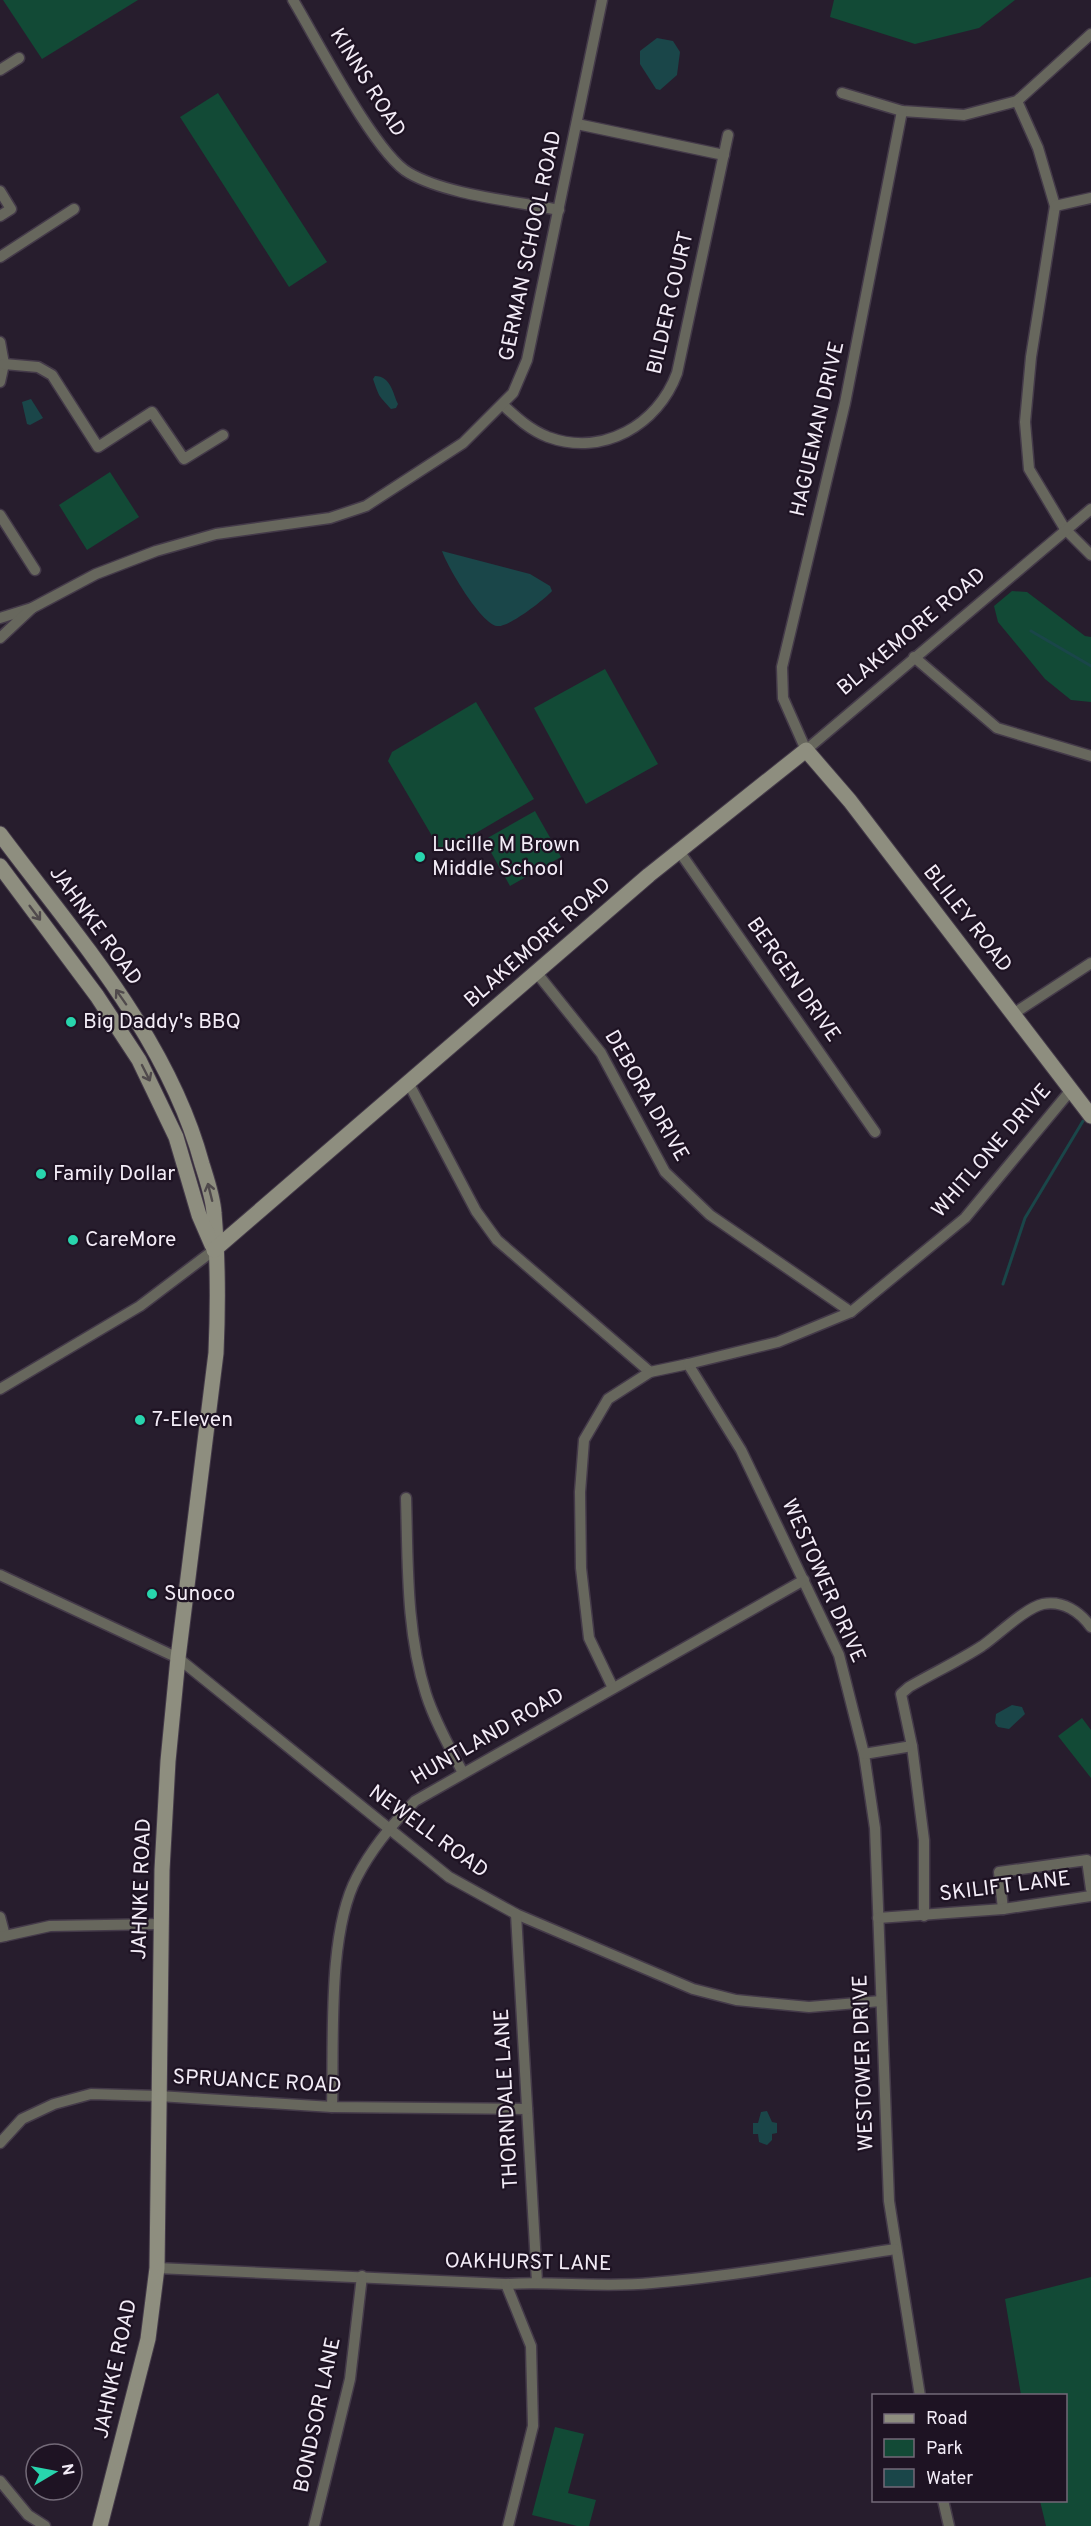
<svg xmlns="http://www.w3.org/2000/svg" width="1091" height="2526" font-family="Overpass,sans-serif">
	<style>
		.green { fill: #124a36 }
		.water { fill: #1a4649 }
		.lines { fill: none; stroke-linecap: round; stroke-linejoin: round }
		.stream { stroke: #1a4649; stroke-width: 3 }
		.street-casing { stroke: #443a49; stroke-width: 13 }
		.secondary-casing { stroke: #443a49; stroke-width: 17 }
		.street { stroke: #67675d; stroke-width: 10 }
		.secondary { stroke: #8e8e7f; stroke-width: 15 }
		.oneway { stroke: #504a4c }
		.poi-dot { fill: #28d5ad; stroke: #1e1323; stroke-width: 2 }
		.labels { text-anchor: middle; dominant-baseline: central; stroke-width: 4.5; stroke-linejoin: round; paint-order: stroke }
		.street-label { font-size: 21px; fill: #f3ecf7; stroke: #1e1323 }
		.poi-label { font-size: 21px; fill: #f3ecf7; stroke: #1e1323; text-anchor: start }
	</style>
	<rect width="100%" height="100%" fill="#271d2d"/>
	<g class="green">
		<polygon points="3,0 138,0 42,59"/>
		<polygon points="834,0 1015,0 979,28 915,44 830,17"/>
		<polygon points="218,93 327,262 289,287 180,117"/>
		<polygon points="110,472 139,517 87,550 59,505"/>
		<polygon points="1012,591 1027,592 1085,636 1091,637 1091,702 1071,700 1045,679 998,622 994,606"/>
		<polygon points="605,669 658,764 586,804 534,708"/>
		<polygon points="476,702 534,799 442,853 388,761 392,752"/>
		<polygon points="535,811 561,857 510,886 484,840"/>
		<polygon points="1082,1718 1091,1730 1091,1778 1058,1736"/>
		<polygon points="1091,2277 1091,2526 1046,2526 1040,2501 1066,2500 1066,2396 1021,2395 1005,2299"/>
		<polygon points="555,2427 584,2434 568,2493 596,2500 589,2526 577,2526 532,2515"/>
	</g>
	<g class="water">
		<polygon points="657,38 673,41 680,52 677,75 660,90 656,89 640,64 640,51"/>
		<path d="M375,376C391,376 393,394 398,404L396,408L391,409C378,394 380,399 373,379Z"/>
		<polygon points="31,399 43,418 30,425 27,424 22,402"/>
		<path d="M442,551L530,574L550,586L552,591C544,600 508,628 497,626C481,624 447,566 442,551Z"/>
		<polygon points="1012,1705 1022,1707 1025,1714 1009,1729 998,1727 995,1723 996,1714"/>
		<polygon points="767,2111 772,2122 777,2123 777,2133 772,2134 772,2140 767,2145 759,2142 758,2134 753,2134 753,2123 758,2123 761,2112"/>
	</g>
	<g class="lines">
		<g class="stream">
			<polyline points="1031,631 1091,666"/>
			<polyline points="1003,1284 1025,1218 1083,1121"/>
		</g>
		<defs>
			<g id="street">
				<path d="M293,0C316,38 375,154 409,173C447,195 515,201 559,210"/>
				<polyline points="0,70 19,58"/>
				<polyline points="842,93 902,111 964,115 1017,101 1091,34"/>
				<polyline points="1017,101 1038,148 1055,206 1031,357 1025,422 1029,469 1065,529 1091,555"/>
				<polyline points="902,111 845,403 782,667 783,698 806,750 1091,509"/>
				<polyline points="577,124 724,155"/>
				<polyline points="0,191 11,209 0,216"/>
				<polyline points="1055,206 1091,198"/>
				<polyline points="0,257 74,209"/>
				<polyline points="0,342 4,364 0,382"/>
				<polyline points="4,364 38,367 52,375 98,447 152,412 184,459 223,435"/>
				<path d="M503,405C517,418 530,430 548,437C603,457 658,425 677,373L728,135"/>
				<polyline points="0,515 35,570"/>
				<polyline points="0,618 32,608 96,574 156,551 216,534 330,518 366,506 463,443 513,393 527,360 602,0"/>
				<polyline points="0,638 32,608"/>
				<polyline points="914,657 997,728 1091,756"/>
				<polyline points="679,851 875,1132"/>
				<polyline points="536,972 601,1053 665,1172 710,1215 851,1312"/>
				<polyline points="1013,1014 1091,963"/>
				<polyline points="408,1082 476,1211 497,1240 650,1372 688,1364 741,1450 839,1655 864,1754 875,1828 889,2201 920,2396"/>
				<polyline points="688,1364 778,1342 851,1312 965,1218 1071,1090"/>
				<polyline points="0,1389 140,1306 214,1250"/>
				<path d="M406,1498C408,1564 406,1631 426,1694C435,1722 450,1748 463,1773"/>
				<polyline points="0,1575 178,1658 449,1877 516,1914 693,1989 736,2000 809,2007 881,2001"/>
				<polyline points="613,1688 589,1638 581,1568 580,1492 584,1440 608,1399 650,1372"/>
				<polyline points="864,1754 912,1746"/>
				<polyline points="1003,1909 999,1872 1087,1860 1091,1889"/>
				<polyline points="516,1914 537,2282"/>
				<path d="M924,1916V1840L912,1746L901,1694L909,1687C933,1673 959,1661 982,1646C998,1635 1025,1608 1043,1604C1063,1600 1080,1612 1091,1627"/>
				<polyline points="0,1917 5,1936"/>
				<polyline points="878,1918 1003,1909 1091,1896"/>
				<polyline points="0,1937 50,1926 161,1924"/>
				<path d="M332,2107C334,2042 327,1933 357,1877C372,1848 392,1824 415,1801L804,1580"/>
				<polyline points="0,2143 22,2119 54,2104 91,2094 159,2096 332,2107 527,2109"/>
				<path d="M157,2268L506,2284C554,2281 603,2288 652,2283C733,2276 814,2262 895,2249"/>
				<polyline points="506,2284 531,2346 533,2426 508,2526"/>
				<polyline points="0,2481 28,2515 45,2526"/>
				<polyline points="943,2500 949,2526"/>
				<polyline points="314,2526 350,2379 362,2276"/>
			</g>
			<g id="secondary">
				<path d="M0,834C77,937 168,1038 202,1164C207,1180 213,1197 214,1213C218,1259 218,1308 216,1353L178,1658L168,1761L162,1870L157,2268L148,2339L100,2526"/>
				<polyline points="0,866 97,996 139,1060 176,1137 199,1215 212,1245"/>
				<polyline points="214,1250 649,875 806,750 850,801 1091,1116"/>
			</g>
		</defs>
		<use href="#street" class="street-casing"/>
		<use href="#secondary" class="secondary-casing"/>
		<use href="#street" class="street"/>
		<use href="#secondary" class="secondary"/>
	</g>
	<defs><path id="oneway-shaft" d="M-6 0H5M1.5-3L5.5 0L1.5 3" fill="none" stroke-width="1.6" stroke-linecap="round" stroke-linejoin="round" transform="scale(1.5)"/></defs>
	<g class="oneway">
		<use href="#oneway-shaft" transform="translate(35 913) rotate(53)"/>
		<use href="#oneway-shaft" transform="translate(121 997) rotate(-125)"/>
		<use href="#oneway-shaft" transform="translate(146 1073) rotate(63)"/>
		<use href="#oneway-shaft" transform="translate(210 1192) rotate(-104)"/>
	</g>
	<g class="poi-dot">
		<circle cx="420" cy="857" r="6"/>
		<circle cx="71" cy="1022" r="6"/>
		<circle cx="41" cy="1174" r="6"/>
		<circle cx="73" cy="1240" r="6"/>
		<circle cx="140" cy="1420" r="6"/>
		<circle cx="152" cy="1594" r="6"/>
	</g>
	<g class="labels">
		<g class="street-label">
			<text transform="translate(367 83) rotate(58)">KINNS ROAD</text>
			<text transform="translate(531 246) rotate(-78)">GERMAN SCHOOL ROAD</text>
			<text transform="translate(671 303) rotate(-77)">BILDER COURT</text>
			<text transform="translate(818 429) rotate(-77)">HAGUEMAN DRIVE</text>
			<text transform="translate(912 632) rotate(-40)">BLAKEMORE ROAD</text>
			<text transform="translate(967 919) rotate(52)">BLILEY ROAD</text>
			<text transform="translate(95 926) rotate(54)">JAHNKE ROAD</text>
			<text transform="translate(538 943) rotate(-41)">BLAKEMORE ROAD</text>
			<text transform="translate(793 980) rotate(55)">BERGEN DRIVE</text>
			<text transform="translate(646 1096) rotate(60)">DEBORA DRIVE</text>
			<text transform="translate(992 1151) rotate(-49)">WHITLONE DRIVE</text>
			<text transform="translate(823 1581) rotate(66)">WESTOWER DRIVE</text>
			<text transform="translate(488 1737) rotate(-30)">HUNTLAND ROAD</text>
			<text transform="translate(428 1832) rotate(36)">NEWELL ROAD</text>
			<text transform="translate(1005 1887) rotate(-7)">SKILIFT LANE</text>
			<text transform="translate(142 1889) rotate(-88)">JAHNKE ROAD</text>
			<text transform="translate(864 2063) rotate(-92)">WESTOWER DRIVE</text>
			<text transform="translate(257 2082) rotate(3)">SPRUANCE ROAD</text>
			<text transform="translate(507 2099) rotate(-93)">THORNDALE LANE</text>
			<text transform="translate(528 2263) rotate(1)">OAKHURST LANE</text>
			<text transform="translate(116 2369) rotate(-78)">JAHNKE ROAD</text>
			<text transform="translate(318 2415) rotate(-78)">BONDSOR LANE</text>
		</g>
		<g class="poi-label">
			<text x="432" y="845">Lucille M Brown<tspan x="432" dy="24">Middle School</tspan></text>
			<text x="83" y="1022">Big Daddy's BBQ</text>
			<text x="53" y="1174">Family Dollar</text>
			<text x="85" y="1240">CareMore</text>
			<text x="152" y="1420">7-Eleven</text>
			<text x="164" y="1594">Sunoco</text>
		</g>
	</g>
	<rect x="872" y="2394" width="195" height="108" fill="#1e1323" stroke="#736a78" stroke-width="1.5"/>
	<rect x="884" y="2414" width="30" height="9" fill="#8e8e7f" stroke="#736a78" stroke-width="1.5"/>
	<text x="926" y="2424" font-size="18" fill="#f3ecf7">Road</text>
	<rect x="884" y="2439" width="30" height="18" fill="#124a36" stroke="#736a78" stroke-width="1.5"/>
	<text x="926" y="2454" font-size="18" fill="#f3ecf7">Park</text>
	<rect x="884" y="2469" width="30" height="18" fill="#1a4649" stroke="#736a78" stroke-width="1.5"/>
	<text x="926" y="2484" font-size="18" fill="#f3ecf7">Water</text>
	<g transform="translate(54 2472) rotate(80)"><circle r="28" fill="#1e1323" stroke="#736a78" stroke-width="1.5"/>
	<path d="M0-4.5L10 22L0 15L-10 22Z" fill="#28d5ad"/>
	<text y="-9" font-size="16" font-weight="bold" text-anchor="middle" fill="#f3ecf7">N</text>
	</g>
</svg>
